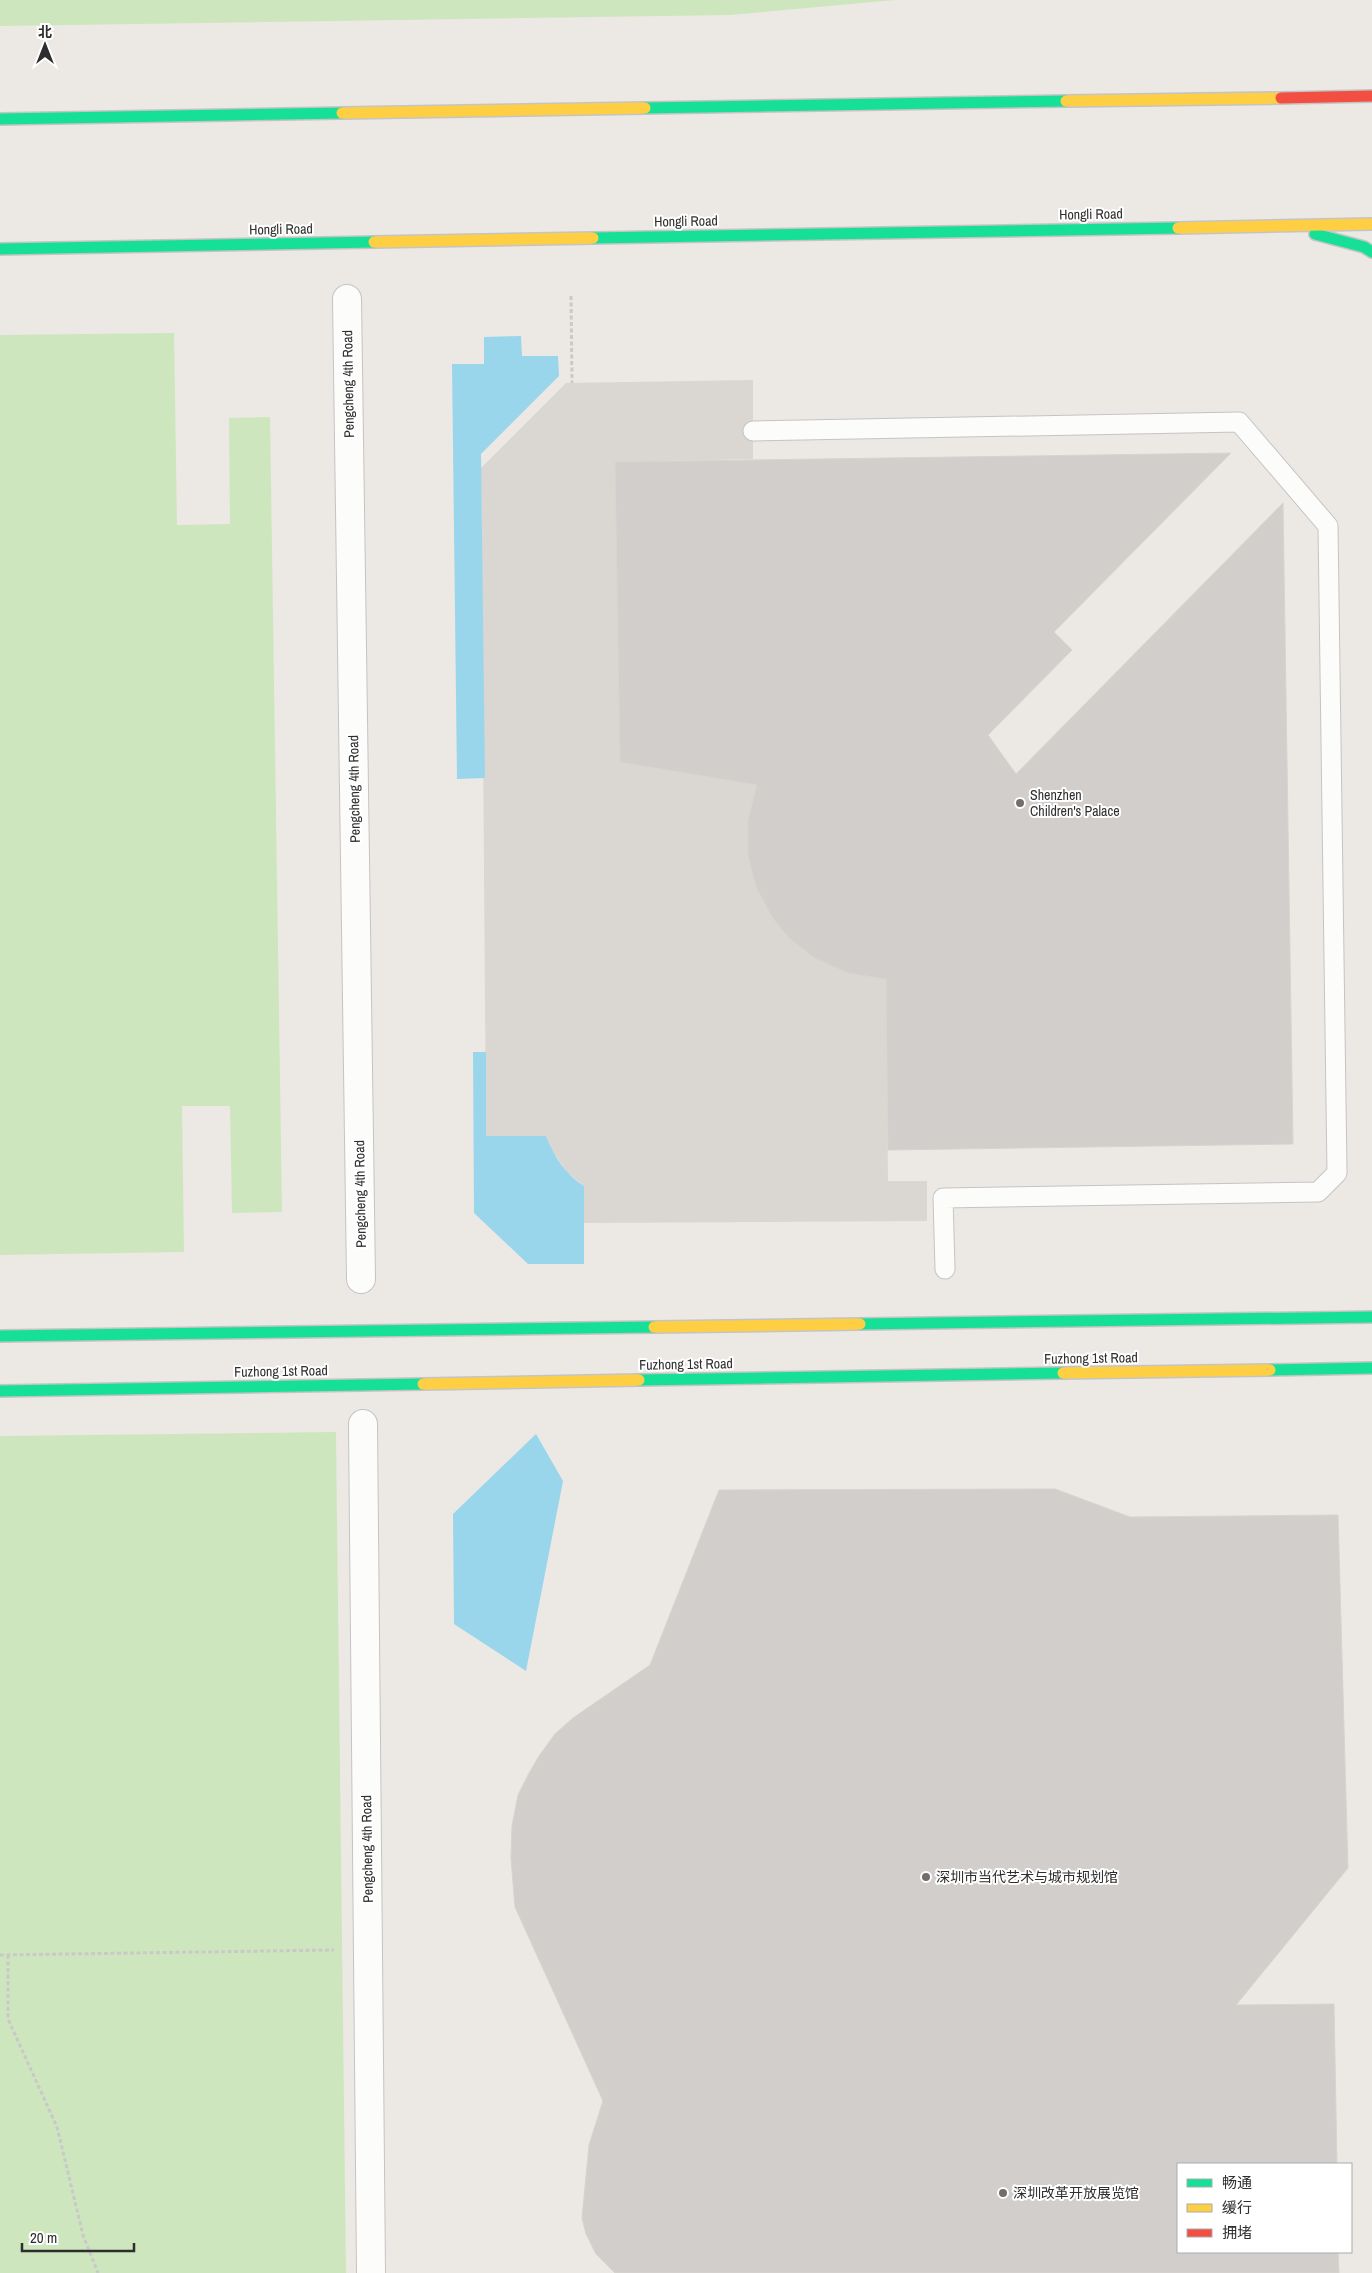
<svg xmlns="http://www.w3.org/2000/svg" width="1372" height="2273" font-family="'Archivo Narrow','Noto Sans SC',sans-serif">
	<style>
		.green { fill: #cee6be }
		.plaza { fill: #dad6d2 }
		.water { fill: #99d6ec }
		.building { fill: #d1cecb; stroke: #d7d4d0 }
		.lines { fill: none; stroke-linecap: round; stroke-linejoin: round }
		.lane-casing { stroke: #c5c4c5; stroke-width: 21 }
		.street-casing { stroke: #c5c4c5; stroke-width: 30 }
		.fast-casing { stroke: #c5c4c5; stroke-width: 14 }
		.slow-casing { stroke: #c5c4c5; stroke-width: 14 }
		.jam-casing { stroke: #c5c4c5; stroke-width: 14 }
		.path { stroke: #c9c9c8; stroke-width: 3; stroke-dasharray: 4 2.5; stroke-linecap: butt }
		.lane { stroke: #fcfcfb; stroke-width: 19 }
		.street { stroke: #fcfcfb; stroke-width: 28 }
		.fast { stroke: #16e098; stroke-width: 11 }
		.slow { stroke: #ffcf43; stroke-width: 11 }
		.jam { stroke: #f24e42; stroke-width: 11 }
		.poi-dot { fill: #706f6e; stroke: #fff; stroke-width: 2 }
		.labels { text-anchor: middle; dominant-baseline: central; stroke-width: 4; stroke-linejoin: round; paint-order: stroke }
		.street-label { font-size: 14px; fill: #2e2e2e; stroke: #fff }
		.poi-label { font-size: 14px; fill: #2e2e2e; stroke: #fff; text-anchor: start }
	</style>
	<rect width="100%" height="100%" fill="#ece8e4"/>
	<g class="green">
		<polygon points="0,0 895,0 730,15 0,26"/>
		<polygon points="174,333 177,525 230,524 229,418 270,417 282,1212 232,1213 230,1106 182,1106 184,1252 0,1255 0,335"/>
		<polygon points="336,1432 346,2273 0,2273 0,1436"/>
	</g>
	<polygon class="plaza" points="753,380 753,459 615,462 620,762 757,785 748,820 748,855 756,887 772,917 788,937 813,957 848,973 886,979 888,1181 927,1181 927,1221 584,1223 584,1186 567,1172 552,1150 546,1136 486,1136 481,468 566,383"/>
	<g class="water">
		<polygon points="521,336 522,356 558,356 559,376 481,454 485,778 457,779 452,364 484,364 484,337"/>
		<path d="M473,1052H486V1136H546C554,1156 565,1174 584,1186V1264H528L474,1213Z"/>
		<polygon points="536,1434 563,1481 526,1671 454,1624 453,1514"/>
	</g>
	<g class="building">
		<polygon points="1231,453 1054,632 1072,650 988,735 1016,774 1283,503 1293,1144 888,1150 886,979 848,973 813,957 788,937 772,917 756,887 748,855 748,820 757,785 620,762 615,462"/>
		<polygon points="1055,1489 1130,1517 1338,1515 1348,1868 1236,2005 1334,2004 1337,2164 1178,2164 1178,2252 1338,2252 1339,2273 615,2273 596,2254 586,2234 582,2218 589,2145 603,2101 515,1907 511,1858 512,1826 518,1795 528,1775 539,1756 555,1734 573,1718 650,1665 719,1490"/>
	</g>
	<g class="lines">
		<defs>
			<polyline id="lane" points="753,431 1239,422 1328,526 1337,1173 1318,1192 943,1198 945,1269"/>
			<g id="street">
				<polyline points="347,299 361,1279"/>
				<polyline points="363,1424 371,2273"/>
			</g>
			<g id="fast">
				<polyline points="645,108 1066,101"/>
				<polyline points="0,119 342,113"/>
				<polyline points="1315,234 1364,247 1372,252"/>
				<polyline points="593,238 1178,228"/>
				<polyline points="0,249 374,242"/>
				<polyline points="860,1324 1372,1317"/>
				<polyline points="0,1336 654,1327"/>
				<polyline points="1270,1370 1372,1368"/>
				<polyline points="639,1380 1063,1373"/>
				<polyline points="0,1391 423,1384"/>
			</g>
			<g id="slow">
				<polyline points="1066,101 1281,98"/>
				<polyline points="342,113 645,108"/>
				<polyline points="1178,228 1372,224"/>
				<polyline points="374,242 593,238"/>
				<polyline points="654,1327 860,1324"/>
				<polyline points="1063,1373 1270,1370"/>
				<polyline points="423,1384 639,1380"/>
			</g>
			<polyline id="jam" points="1281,98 1372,96"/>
		</defs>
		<use href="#lane" class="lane-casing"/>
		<use href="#street" class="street-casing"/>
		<use href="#fast" class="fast-casing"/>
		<use href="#slow" class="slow-casing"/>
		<use href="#jam" class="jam-casing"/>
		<g class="path">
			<polyline points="571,296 572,383"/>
			<polyline points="0,1955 334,1950"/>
			<polyline points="8,1955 8,2019 57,2127 83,2235 98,2273"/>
		</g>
		<use href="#lane" class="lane"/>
		<use href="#street" class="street"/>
		<use href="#fast" class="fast"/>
		<use href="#slow" class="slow"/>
		<use href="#jam" class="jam"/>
	</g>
	<g class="poi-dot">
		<circle cx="1020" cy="803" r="5"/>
		<circle cx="926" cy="1877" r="5"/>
		<circle cx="1003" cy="2193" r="5"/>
	</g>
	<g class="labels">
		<g class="street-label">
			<text transform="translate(1091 214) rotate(-1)">Hongli Road</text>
			<text transform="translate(686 221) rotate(-1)">Hongli Road</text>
			<text transform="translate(281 229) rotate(-1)">Hongli Road</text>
			<text transform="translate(348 384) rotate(-91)">Pengcheng 4th Road</text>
			<text transform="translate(354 789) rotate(-91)">Pengcheng 4th Road</text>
			<text transform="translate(360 1194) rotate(-91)">Pengcheng 4th Road</text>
			<text transform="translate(1091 1358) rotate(-1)">Fuzhong 1st Road</text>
			<text transform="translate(686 1364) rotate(-1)">Fuzhong 1st Road</text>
			<text transform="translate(281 1371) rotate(-1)">Fuzhong 1st Road</text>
			<text transform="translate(367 1849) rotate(-91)">Pengcheng 4th Road</text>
		</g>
		<g class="poi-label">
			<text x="1030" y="795">Shenzhen<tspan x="1030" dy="16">Children's Palace</tspan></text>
			<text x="936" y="1877">深圳市当代艺术与城市规划馆</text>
			<text x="1013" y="2193">深圳改革开放展览馆</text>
		</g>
	</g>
	<rect x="1177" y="2163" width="175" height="90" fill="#ffffff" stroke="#ababab"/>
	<rect x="1187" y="2179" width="25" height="8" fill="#16e098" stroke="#ababab"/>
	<text x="1222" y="2188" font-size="15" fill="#2e2e2e">畅通</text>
	<rect x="1187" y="2204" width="25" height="8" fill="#ffcf43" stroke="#ababab"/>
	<text x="1222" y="2213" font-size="15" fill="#2e2e2e">缓行</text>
	<rect x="1187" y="2229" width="25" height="8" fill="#f24e42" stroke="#ababab"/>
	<text x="1222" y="2238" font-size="15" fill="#2e2e2e">拥堵</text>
	<g transform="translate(45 45)" stroke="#ffffff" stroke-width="4" paint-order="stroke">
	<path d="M0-4L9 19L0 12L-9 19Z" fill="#2e2e2e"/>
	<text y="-8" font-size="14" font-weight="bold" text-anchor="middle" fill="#2e2e2e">北</text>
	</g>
	<path d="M22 2243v8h112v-8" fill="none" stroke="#2e2e2e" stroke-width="2.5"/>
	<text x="30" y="2243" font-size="15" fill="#2e2e2e" stroke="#ffffff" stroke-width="4" paint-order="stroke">20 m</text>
</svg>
